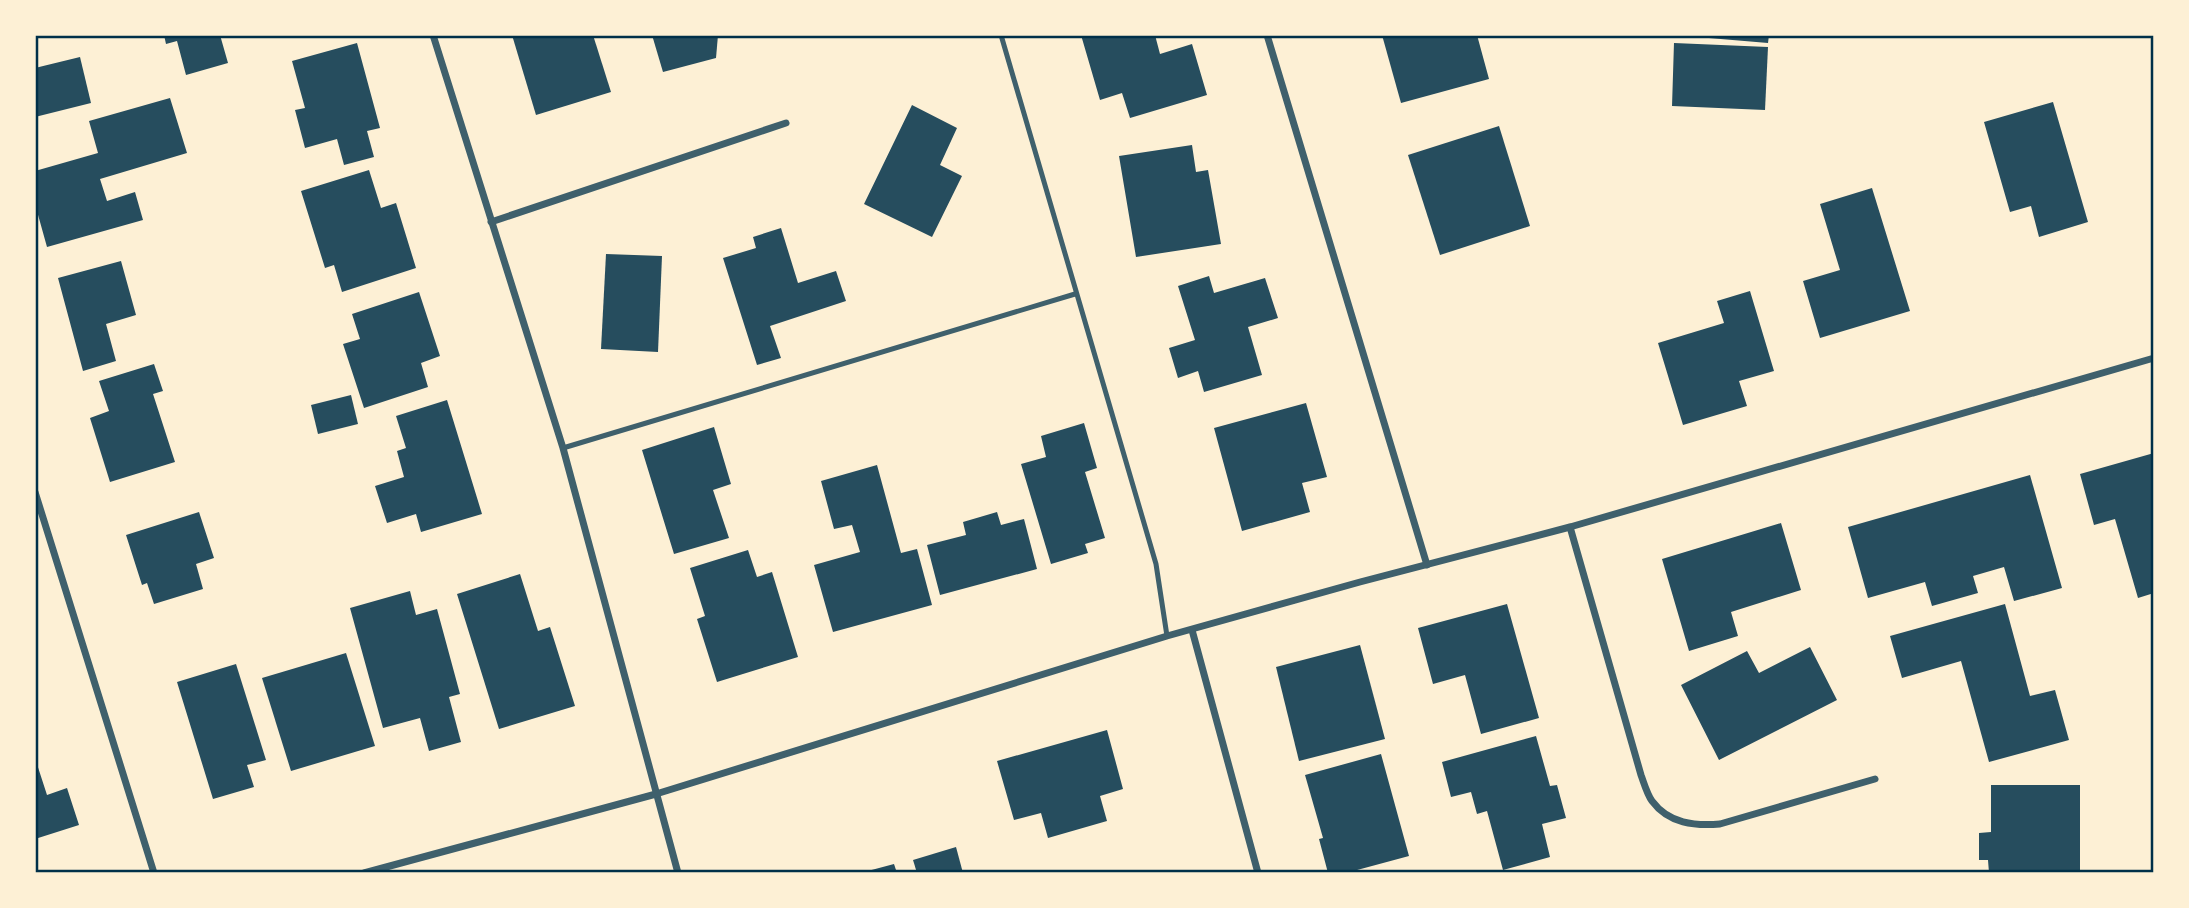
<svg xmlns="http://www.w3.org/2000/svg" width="2189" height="908" font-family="Quicksand,sans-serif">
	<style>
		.building { fill: #264d5e }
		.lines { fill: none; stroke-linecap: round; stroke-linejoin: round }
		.service { stroke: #3f606c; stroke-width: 5 }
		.minor { stroke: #3f606c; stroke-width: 7 }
		.neatline { fill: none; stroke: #003049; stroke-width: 2.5 }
	</style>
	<rect width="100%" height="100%" fill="#fdf0d5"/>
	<g class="building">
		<polygon points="164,35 220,35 228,63 186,75 177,41 166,44"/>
		<polygon points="512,35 593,35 611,92 536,115"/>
		<polygon points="652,35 718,35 716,58 663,72"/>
		<polygon points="1081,35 1155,35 1160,54 1192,44 1207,95 1130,118 1122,93 1100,100"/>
		<polygon points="1382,35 1477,35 1489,79 1401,103"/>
		<polygon points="1697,35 1769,35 1768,43 1697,37"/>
		<polygon points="357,43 380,128 367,131 374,157 344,165 337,139 305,148 295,110 305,108 292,61"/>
		<polygon points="1674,43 1768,47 1765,110 1672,106"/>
		<polygon points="80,57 91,103 35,117 35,68"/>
		<polygon points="170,98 187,153 100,179 107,201 135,192 143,220 47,247 35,204 35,171 98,153 89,121"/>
		<polygon points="2053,102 2088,222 2039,237 2031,206 2010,212 1984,122"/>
		<polygon points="912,105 957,128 940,165 962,176 932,237 864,204"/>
		<polygon points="1499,126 1530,226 1440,255 1408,155"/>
		<polygon points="1192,145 1196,172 1208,170 1221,244 1136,257 1119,156"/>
		<polygon points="369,170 381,208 396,203 416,268 342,292 334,265 325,268 301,191"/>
		<polygon points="1872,188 1910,311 1820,338 1803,281 1840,270 1820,204"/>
		<polygon points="781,228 798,283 836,271 846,301 770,326 781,358 757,365 723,258 756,248 753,237"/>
		<polygon points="606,254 662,256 658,352 601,349"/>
		<polygon points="121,261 136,315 106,324 116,361 83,371 58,278"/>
		<polygon points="1209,276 1214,293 1265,278 1278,318 1248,327 1262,375 1204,392 1198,371 1178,378 1169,348 1195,340 1178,286"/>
		<polygon points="1750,291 1774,371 1739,381 1747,406 1683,425 1658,343 1724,323 1717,301"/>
		<polygon points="419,292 440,356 421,363 428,387 364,408 343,344 360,339 352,314"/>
		<polygon points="154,364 163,391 153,394 175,462 110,482 90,418 109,411 99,381"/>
		<polygon points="351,395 358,424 318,434 311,405"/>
		<polygon points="447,400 482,514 421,532 416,514 387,523 375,486 404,477 397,451 406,448 396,416"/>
		<polygon points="1306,403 1327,477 1302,483 1310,512 1242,531 1214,428"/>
		<polygon points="1084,423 1097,468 1085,472 1105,538 1085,544 1088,553 1051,564 1021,464 1046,457 1041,436"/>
		<polygon points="714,427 731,484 713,490 729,538 674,554 642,450"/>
		<polygon points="2154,453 2154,593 2138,598 2115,519 2094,525 2080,474"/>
		<polygon points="877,465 901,553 917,549 932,605 833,632 814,565 860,552 852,525 834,529 821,481"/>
		<polygon points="2030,475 2062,588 2014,601 2004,567 1973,576 1978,593 1932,606 1925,582 1868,598 1848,527"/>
		<polygon points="199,512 214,558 196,564 203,589 154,604 147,583 142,585 126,535"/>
		<polygon points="997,512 1001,525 1024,519 1037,569 940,595 927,545 966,535 963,522"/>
		<polygon points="1781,523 1801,590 1731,612 1738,636 1689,651 1662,559"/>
		<polygon points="748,550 757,577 772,572 798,657 717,682 697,619 705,616 690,568"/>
		<polygon points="520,574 538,631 550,627 575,706 499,729 457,594"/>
		<polygon points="410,591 416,615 437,609 460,694 449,697 461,742 429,751 420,718 383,728 350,608"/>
		<polygon points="1507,604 1539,718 1481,734 1465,675 1433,684 1418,628"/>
		<polygon points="2005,604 2030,696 2055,690 2069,740 1989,762 1961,661 1902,678 1890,636"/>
		<polygon points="1360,645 1385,739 1299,761 1276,667"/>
		<polygon points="1810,647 1837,700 1719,760 1681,685 1747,651 1759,673"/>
		<polygon points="346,653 375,746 291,771 262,678"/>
		<polygon points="236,664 266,760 247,765 254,787 213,799 177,682"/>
		<polygon points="1107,730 1123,789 1100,796 1107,821 1048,838 1041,813 1014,820 997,761"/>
		<polygon points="1536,736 1550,786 1557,785 1566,818 1542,824 1550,857 1503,870 1487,811 1477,814 1471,792 1451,797 1442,762"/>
		<polygon points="1381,754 1409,856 1346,873 1328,873 1319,839 1323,838 1305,775"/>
		<polygon points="35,758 47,795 67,788 79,825 35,839"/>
		<polygon points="1991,785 2080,785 2080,873 1989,873 1988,860 1979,860 1979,833 1991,832"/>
		<polygon points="956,847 963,873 917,873 913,860"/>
		<polygon points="894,864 897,873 864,873 864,872"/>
	</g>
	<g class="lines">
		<g class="service">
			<polyline points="1001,35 1156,564 1167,636"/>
			<polyline points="563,448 1075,294"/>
		</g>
		<g class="minor">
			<polyline points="433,35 563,448 678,873"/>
			<polyline points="1267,35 1427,565"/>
			<polyline points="491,222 786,123"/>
			<polyline points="35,492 154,873"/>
			<path d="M1570,527L1641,775C1644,783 1647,794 1652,801C1669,824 1695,826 1720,824L1875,779"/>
			<polyline points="1192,630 1258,873"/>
			<polyline points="364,873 656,794 1167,636 1360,582 1570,527 2154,358"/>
		</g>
	</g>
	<rect width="2189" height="908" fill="none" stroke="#fdf0d5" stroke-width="74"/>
	<rect x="37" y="37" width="2115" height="834" class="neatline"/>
</svg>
